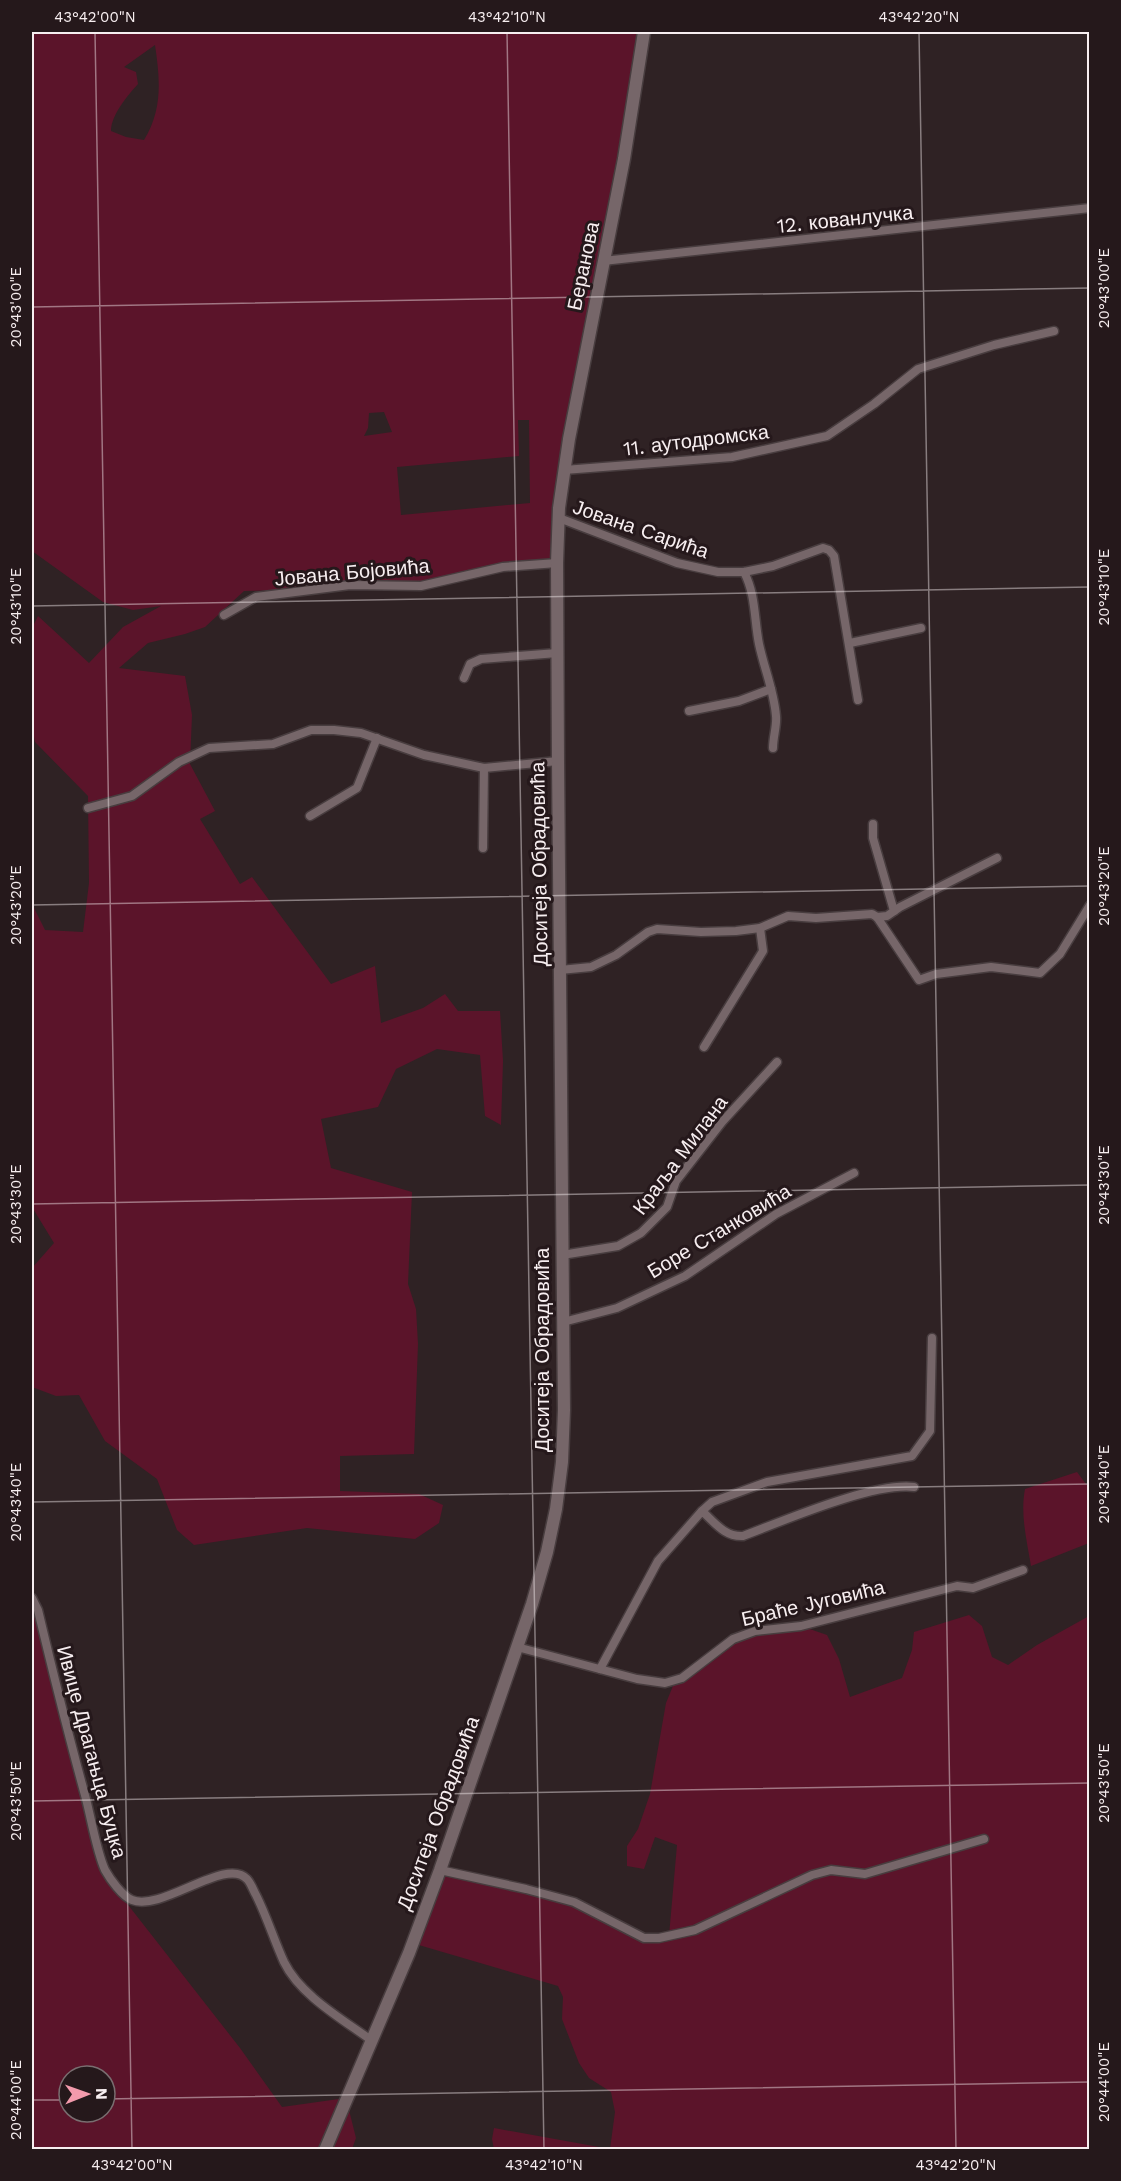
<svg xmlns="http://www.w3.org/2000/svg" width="1121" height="2181" font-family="'Work Sans',sans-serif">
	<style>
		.green { fill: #5b142a; fill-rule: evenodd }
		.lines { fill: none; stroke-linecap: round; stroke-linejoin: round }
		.minor-casing { stroke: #483d3f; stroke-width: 11 }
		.secondary-casing { stroke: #483d3f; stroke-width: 15 }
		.minor { stroke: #766669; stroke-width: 8 }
		.secondary { stroke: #766669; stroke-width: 12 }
		.ticks { fill: none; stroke: #f7eef0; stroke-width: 1.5; stroke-opacity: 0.45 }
		.labels { text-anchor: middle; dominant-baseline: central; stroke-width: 6; stroke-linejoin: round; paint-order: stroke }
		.street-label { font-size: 20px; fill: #f7eef0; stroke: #25181b }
		.neatline { fill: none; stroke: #f7eef0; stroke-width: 2 }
		.ticks-label { font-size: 15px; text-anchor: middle; fill: #f7eef0 }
	</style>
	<rect width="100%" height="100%" fill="#2f2224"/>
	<g class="green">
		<path d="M32,32H644L574,407L557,563L503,567L421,586L244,591L205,627L185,634L148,643L119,668L185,676L192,715L190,764L215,811L200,819L240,884L252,877L331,984L375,966L381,1023L423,1008L445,994L458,1011H500L503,1061L501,1125L485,1116L480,1055L437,1049L396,1069L378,1107L321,1119L331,1168L412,1192L408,1284L416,1309L418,1344L414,1454L340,1456V1491L419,1494L443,1505L439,1523L415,1539L307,1528L194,1545L177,1530L157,1479L105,1441L79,1395L56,1396L32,1387V1268L54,1243L32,1207V904L45,930L83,932L89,883L88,796L35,742L32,726V628L38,616L89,663L123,627L161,606L133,610L103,602L32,551ZM155,45C160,79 163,109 144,140L126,137L111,131C111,115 128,95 138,84L136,72L124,67ZM384,412L392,432L364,436L368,428L369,413ZM518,420H529L530,503L401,515L397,467L519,456Z"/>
		<path d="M1077,1472L1086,1484L1089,1485V1543L1031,1566C1027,1541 1020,1515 1025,1489Z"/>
		<path d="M32,1598L105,1869L125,1901L240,2048L282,2107L346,2098L356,2138L352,2149H32ZM69,2076H105V2112H69Z"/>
		<polygon points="969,1615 982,1626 992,1657 1008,1665 1037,1645 1089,1616 1089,2149 494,2149 492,2139 494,2128 610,2149 615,2112 611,2092 589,2078 579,2063 562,2019 563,1997 558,1986 412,1943 440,1870 574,1902 644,1938 669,1936 677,1845 655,1837 644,1869 627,1866 627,1846 638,1829 650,1794 666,1703 675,1681 755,1631 801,1626 827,1635 839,1659 850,1697 902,1678 912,1650 914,1632"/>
	</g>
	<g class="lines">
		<defs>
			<g id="minor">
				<polyline points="603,261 1090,208"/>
				<polyline points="564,470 732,457 827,436 874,404 918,369 994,345 1054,331"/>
				<polyline points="559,518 677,563 718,572 744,572 773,566 823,548 829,550 834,556 858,700"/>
				<path d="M744,572C756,595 754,619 759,644C764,668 774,691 776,716C777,726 773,737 773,748"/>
				<polyline points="224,615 256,597 350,585 421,586 503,567 557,563"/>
				<polyline points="850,643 921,628"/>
				<polyline points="464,678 470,664 481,659 557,653"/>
				<polyline points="689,711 739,701 771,689"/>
				<polyline points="88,808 132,796 179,762 209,748 273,744 311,730 334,730 361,733 424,755 484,768 558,761"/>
				<polyline points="310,816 357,788 377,738"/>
				<polyline points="873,824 873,838 894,911"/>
				<polyline points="483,848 484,768"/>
				<polyline points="877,917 887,916 900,907 997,858"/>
				<polyline points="560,970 591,967 616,955 648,932 657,929 701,932 736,931 760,928 788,916 816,918 872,914 877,917 919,980 936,974 991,967 1040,973 1060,954 1090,905"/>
				<polyline points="704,1047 763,951 760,928"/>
				<polyline points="562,1255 618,1246 641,1233 667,1207 676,1181 722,1122 777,1062"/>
				<polyline points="563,1322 617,1308 685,1276 776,1214 854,1173"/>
				<polyline points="702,1511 712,1502 767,1482 912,1456 930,1431 932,1338"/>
				<path d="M32,1598L38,1610C53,1673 69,1737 86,1799C91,1818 97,1853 105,1870C110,1879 122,1896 132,1900C162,1912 226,1856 247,1879C251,1883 253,1890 256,1895C267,1917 274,1940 284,1962C300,1995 342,2019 371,2040"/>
				<polyline points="517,1647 637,1679 665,1683 682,1678 733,1639 755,1631 801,1626 957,1586 973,1588 1023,1570"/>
				<path d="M600,1669L658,1561L702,1511C715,1523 725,1537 743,1536C783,1521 873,1482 914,1487"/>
				<polyline points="440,1870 526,1889 574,1902 644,1938 659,1938 695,1930 812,1875 831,1870 865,1874 984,1839"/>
			</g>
			<polyline id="secondary" points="325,2150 409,1953 440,1870 532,1604 547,1552 556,1509 562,1462 564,1410 558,761 557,563 559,508 569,439 624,159 644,32"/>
		</defs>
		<use href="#minor" class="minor-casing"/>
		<use href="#secondary" class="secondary-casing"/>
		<use href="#minor" class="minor"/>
		<use href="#secondary" class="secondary"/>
	</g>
	<path class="ticks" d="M95,32L132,2150M507,32L544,2150M919,32L956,2150M32,307L1090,288M32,606L1090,587M32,905L1090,886M32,1204L1090,1185M32,1502L1090,1484M32,1801L1090,1783M105,2099L1090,2082M32,2100H69"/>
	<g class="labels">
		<g class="street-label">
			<text transform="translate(845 219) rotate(-6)">12. кованлучка</text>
			<text transform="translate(583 266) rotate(-78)">Беранова</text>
			<text transform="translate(696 440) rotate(-7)">11. аутодромска</text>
			<text transform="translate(641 529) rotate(19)">Јована Сарића</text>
			<text transform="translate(352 572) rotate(-5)">Јована Бојовића</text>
			<text transform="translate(539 864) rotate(-91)">Доситеја Обрадовића</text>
			<text transform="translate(680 1155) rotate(-53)">Краља Милана</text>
			<text transform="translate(719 1231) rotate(-31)">Боре Станковића</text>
			<text transform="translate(542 1350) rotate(-90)">Доситеја Обрадовића</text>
			<text transform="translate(813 1603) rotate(-13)">Браће Југовића</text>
			<text transform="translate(92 1752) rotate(75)">Ивице Драгањца Буцка</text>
			<text transform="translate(438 1813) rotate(-70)">Доситеја Обрадовића</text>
		</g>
	</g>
	<rect width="1121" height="2181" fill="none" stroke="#25181b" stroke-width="66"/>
	<g transform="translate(87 2094) rotate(89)"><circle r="28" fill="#25181b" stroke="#796e70" stroke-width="1.5"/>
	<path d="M0-4.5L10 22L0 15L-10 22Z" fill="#f39aac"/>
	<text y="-9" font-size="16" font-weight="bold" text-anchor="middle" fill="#f7eef0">N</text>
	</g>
	<rect x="33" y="33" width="1055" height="2115" class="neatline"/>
	<g class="ticks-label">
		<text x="95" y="22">43°42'00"N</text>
		<text x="507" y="22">43°42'10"N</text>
		<text x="919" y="22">43°42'20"N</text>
		<text transform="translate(1104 288) rotate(-90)" y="5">20°43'00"E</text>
		<text transform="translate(16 307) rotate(-90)" y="5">20°43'00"E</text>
		<text transform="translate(1104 587) rotate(-90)" y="5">20°43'10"E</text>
		<text transform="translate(16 606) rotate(-90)" y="5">20°43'10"E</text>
		<text transform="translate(1104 886) rotate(-90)" y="5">20°43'20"E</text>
		<text transform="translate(16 905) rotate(-90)" y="5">20°43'20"E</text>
		<text transform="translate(1104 1185) rotate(-90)" y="5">20°43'30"E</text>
		<text transform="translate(16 1204) rotate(-90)" y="5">20°43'30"E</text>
		<text transform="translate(1104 1484) rotate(-90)" y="5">20°43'40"E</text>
		<text transform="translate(16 1502) rotate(-90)" y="5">20°43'40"E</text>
		<text transform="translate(1104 1783) rotate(-90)" y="5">20°43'50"E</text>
		<text transform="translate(16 1801) rotate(-90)" y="5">20°43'50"E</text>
		<text transform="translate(1104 2082) rotate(-90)" y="5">20°44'00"E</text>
		<text transform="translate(16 2100) rotate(-90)" y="5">20°44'00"E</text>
		<text x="132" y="2170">43°42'00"N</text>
		<text x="544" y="2170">43°42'10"N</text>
		<text x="956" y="2170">43°42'20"N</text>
	</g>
</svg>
